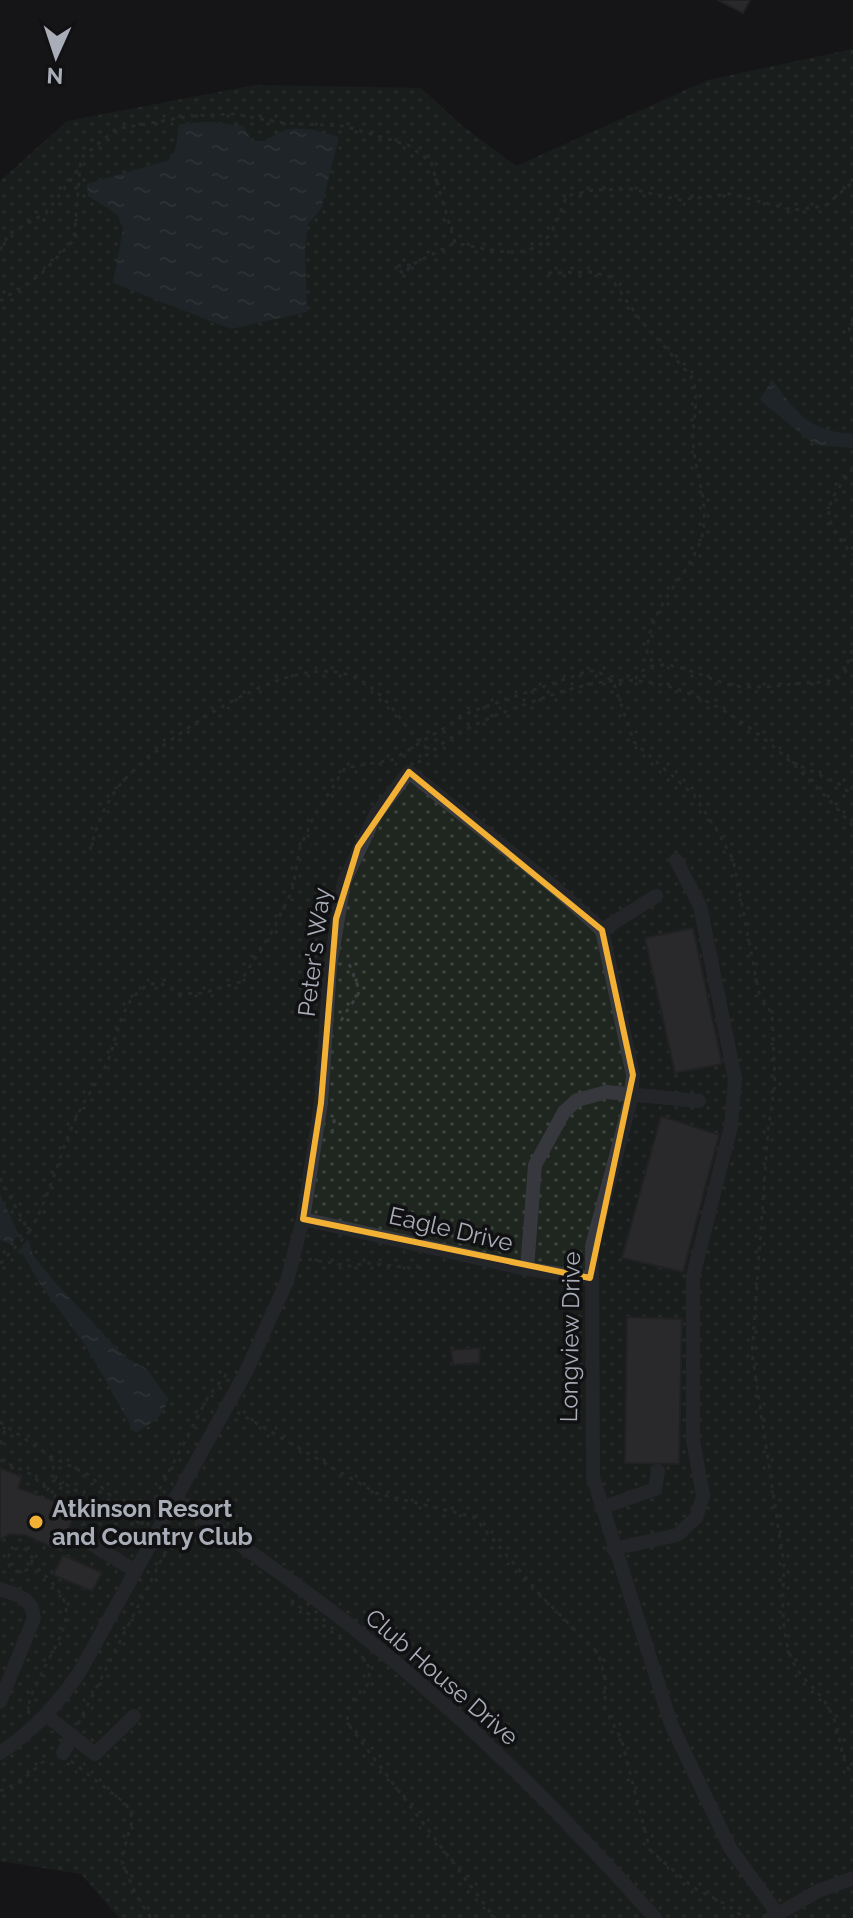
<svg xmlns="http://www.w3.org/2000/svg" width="853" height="1918" font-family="Raleway,sans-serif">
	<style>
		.grass { fill: url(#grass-dots) }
		.water { fill: url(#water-ripples) }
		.building { fill: #404145; stroke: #303034; stroke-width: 2 }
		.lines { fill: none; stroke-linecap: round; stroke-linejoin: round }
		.path { stroke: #3d3f44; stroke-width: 3; stroke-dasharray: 4 6; stroke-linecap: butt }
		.minor { stroke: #37383d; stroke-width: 14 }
		.marked { fill: none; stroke: #f2b134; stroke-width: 6; stroke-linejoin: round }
		.poi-dot { fill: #f2b134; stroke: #111113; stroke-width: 3 }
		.labels { text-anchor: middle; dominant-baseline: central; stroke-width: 7; stroke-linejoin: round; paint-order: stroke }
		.street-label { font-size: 24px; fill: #a8adb8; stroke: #111113 }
		.poi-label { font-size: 24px; font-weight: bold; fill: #a8adb8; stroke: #111113; text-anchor: start }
	</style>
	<defs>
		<pattern id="grass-dots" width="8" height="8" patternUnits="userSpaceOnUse" patternTransform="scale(2)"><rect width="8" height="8" fill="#1e261f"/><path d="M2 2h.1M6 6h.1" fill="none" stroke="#3c433d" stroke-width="1.8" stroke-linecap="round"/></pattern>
		<pattern id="water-ripples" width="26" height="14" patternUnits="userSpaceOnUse" patternTransform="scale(2)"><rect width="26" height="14" fill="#2c353c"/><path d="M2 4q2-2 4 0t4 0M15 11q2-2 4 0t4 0" fill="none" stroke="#485056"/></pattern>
	</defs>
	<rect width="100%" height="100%" fill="#161618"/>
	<polygon class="grass" points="853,49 853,1918 119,1918 81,1874 0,1861 0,181 67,121 255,85 421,88 460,124 516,166 708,80"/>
	<g class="water">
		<path d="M210,122L243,126L252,141H266C289,121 312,129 339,137L321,209L308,224L305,249L307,312L231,329L113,283L123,229L117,214L88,196L87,184L169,160L176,148L179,124Z"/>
		<path d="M772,379C797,414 809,431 853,434V448L815,445L760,400Z"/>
		<polygon points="0,1194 19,1235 10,1244 0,1240"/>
		<path d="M28,1239L33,1255L52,1279L125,1357L147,1369L168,1399C164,1416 150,1425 135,1433L87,1348L40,1284L23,1254L17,1253Z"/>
	</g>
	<g class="building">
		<polygon points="718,0 750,0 743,13"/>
		<polygon points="693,928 722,1064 675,1073 645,938"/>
		<polygon points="661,1116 719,1135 683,1272 622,1258"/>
		<polygon points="627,1317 682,1319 679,1464 625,1463"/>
		<polygon points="480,1348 479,1363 453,1365 451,1350"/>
		<polygon points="0,1468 22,1477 18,1488 76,1509 61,1551 25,1535 10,1534 0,1540"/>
		<polygon points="63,1555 102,1573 92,1591 53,1575"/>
	</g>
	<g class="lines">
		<g class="path">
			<polyline points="0,250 9,234 46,213 81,166"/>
			<polyline points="411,265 398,266 397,270 405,274 411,265 455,243"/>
			<path d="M548,273L592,272L610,277L641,321L691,376C701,400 692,418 693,442C695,476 713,511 699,545C682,584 648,608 647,654L656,666"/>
			<path d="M0,301L40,275L74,240L81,158L116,129L191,116L234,114L284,123L344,126L408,145L431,162L455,243C484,247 528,265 549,235C557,224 561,208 567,196L593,190L632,189L680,200L730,194L793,210L825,206L853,182"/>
			<polyline points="853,318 849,329 853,347"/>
			<path d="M853,468C824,507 818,515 853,555"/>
			<path d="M635,679C657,645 708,683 737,686C760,689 782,685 805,683C819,682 835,683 845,672L853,647"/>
			<polyline points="792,762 841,785 853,796"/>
			<path d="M418,763C450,733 489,717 529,703C556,693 583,684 611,681C709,672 793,760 853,826"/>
			<path d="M90,850C97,825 106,799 125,779C166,737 284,655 345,674C388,687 399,726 430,751"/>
			<path d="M341,1021C363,982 364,1005 347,958"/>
			<polyline points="332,1133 335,1116"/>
			<polyline points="0,1178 29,1232 0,1264"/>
			<path d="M29,1232C52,1194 59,1151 79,1112C88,1093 102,1077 109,1058C118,1033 121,1002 145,987C158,979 168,986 179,994L203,993L240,982L273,930L292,891L300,848L313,818L345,768L392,760L470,712L588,671H597L613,681L634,742L694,795L716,829L733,859L759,993L772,1014L775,1083L768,1131L752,1353L784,1565C783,1596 779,1641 797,1669C810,1688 824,1694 833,1717C841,1735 840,1761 853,1775"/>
			<polyline points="308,1259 349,1266 370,1263 416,1269 422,1260"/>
			<polyline points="237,1412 376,1493 474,1517 543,1598 598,1653 605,1677 605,1709 621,1738 650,1850 694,1888 729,1906 744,1918"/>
			<polyline points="0,1422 50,1456 89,1475 141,1525"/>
			<polyline points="0,1444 6,1427"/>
			<polyline points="50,1456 56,1478 64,1483"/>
			<polyline points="0,1460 29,1473 47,1489"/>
			<polyline points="54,1498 64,1483 83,1495 82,1526"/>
			<polyline points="41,1499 56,1478"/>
			<polyline points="141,1525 208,1397 228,1372"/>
			<circle cx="20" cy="1560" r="12"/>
			<path d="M291,1600L361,1655L370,1668L368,1684C355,1697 346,1704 348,1724L495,1918"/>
			<path d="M29,1714C27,1702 33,1691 39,1679C66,1622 87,1609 31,1563"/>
			<path d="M78,1724L166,1551C177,1537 187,1531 204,1537"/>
			<polyline points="71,1761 126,1804 133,1819 121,1859 136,1895 151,1918"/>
			<polyline points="0,1791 20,1782 49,1757"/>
		</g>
		<g class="minor">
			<polyline points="602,930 656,896"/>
			<polyline points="303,1219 527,1269 590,1278"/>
			<polyline points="527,1269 535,1165 564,1112 577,1100 607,1092 699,1101"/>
			<path d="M175,1498C237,1544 302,1586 362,1635C468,1720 565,1816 655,1918"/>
			<polyline points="601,1508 655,1489 658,1471"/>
			<polyline points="82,1538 134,1570"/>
			<polyline points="613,1549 677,1535 696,1518 703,1496 693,1440 693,1276 731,1126 735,1079 700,906 676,860"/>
			<path d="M0,1589C18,1596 31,1596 34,1618L0,1702"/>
			<polyline points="46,1715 95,1754 134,1716"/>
			<path d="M0,1753C32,1732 57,1705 79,1673L246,1372L287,1281L303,1219L321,1103L330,967L344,882L376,814L409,772L553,886L602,930L633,1075L630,1103L592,1246L593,1477L671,1724L730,1848L777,1913"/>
			<polyline points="63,1753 72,1735"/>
			<polyline points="771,1918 818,1891 853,1878"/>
		</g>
	</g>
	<path d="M0 0H853V1918H0ZM409,772L602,930L633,1075L590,1278L303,1219L321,1103L336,919L358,847Z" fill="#161618" fill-opacity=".55" fill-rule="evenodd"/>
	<path class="marked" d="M409,772L602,930L633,1075L590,1278L303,1219L321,1103L336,919L358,847Z"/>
	<circle class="poi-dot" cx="36" cy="1522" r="8"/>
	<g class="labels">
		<g class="street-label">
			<text transform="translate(314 952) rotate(-83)">Peter's Way</text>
			<text transform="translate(451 1229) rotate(13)">Eagle Drive</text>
			<text transform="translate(570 1337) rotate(-89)">Longview Drive</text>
			<text transform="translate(442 1677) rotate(41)">Club House Drive</text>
		</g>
		<g class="poi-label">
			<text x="52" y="1508">Atkinson Resort<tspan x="52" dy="28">and Country Club</tspan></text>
		</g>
	</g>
	<g transform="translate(56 56) rotate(183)" stroke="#111113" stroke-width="6" paint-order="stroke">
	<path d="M0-6L14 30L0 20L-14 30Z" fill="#a8adb8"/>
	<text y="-12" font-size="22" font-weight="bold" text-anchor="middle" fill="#a8adb8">N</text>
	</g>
</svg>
